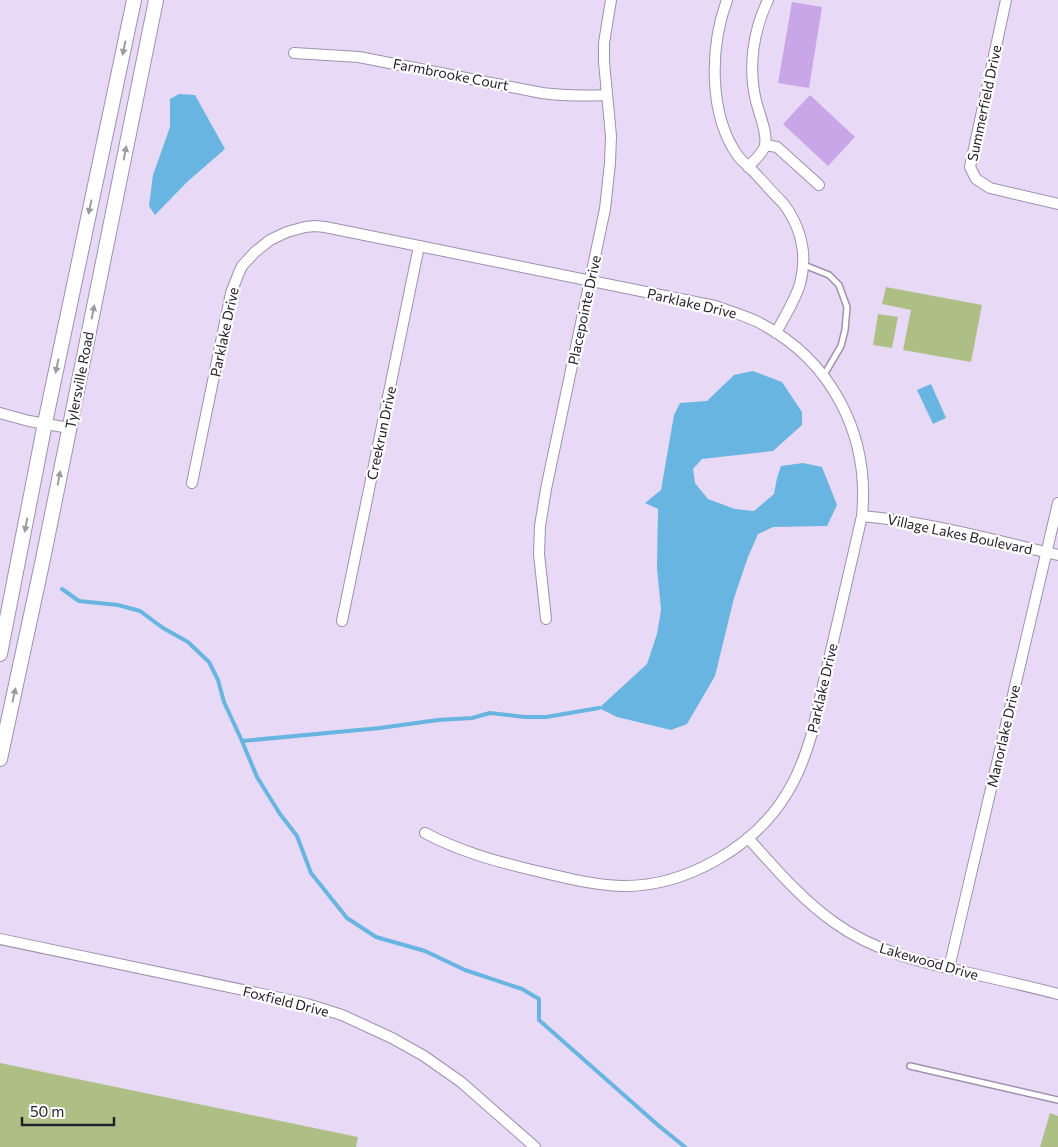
<svg xmlns="http://www.w3.org/2000/svg" width="1058" height="1147" font-family="Commissioner,sans-serif">
	<style>
		.green { fill: #aebf85 }
		.water { fill: #68b5e1 }
		.lines { fill: none; stroke-linecap: round; stroke-linejoin: round }
		.stream { stroke: #68b5e1; stroke-width: 4 }
		.building { fill: #c9a6e8 }
		.lane-casing { stroke: #9f91ac; stroke-width: 8 }
		.street-casing { stroke: #9f91ac; stroke-width: 12 }
		.secondary-casing { stroke: #9f91ac; stroke-width: 16 }
		.lane { stroke: #fff; stroke-width: 5 }
		.street { stroke: #fff; stroke-width: 10 }
		.secondary { stroke: #fff; stroke-width: 14 }
		.oneway { fill: #9d9b9f }
		.labels { text-anchor: middle; dominant-baseline: central; stroke-width: 4.5; stroke-linejoin: round; paint-order: stroke }
		.street-label { font-size: 14px; fill: #25202a; stroke: #fff }
	</style>
	<rect width="100%" height="100%" fill="#e8daf6"/>
	<g class="green">
		<polygon points="886,287 982,305 971,362 903,350 911,310 882,304"/>
		<polygon points="878,314 898,317 892,348 873,345"/>
		<polygon points="0,1063 358,1137 356,1147 0,1147"/>
		<polygon points="1050,1113 1058,1116 1058,1147 1040,1147"/>
	</g>
	<g class="water">
		<polygon points="179,94 195,95 225,149 187,182 155,215 149,206 153,175 170,127 170,99"/>
		<polygon points="753,371 782,382 802,412 802,425 773,451 702,459 693,469 695,483 708,499 735,509 754,511 774,494 777,478 781,466 803,463 822,467 837,505 827,526 773,527 758,534 748,557 734,598 715,676 687,724 671,730 617,717 599,708 647,664 657,634 661,610 657,568 658,509 645,503 661,490 674,415 680,403 707,401 734,375"/>
		<polygon points="931,384 946,418 933,424 917,390"/>
	</g>
	<g class="lines">
		<g class="stream">
			<polyline points="62,589 79,601 118,605 140,611 163,628 188,642 209,662 218,680 224,702 242,741 257,777 280,814 297,836 311,873 347,918 376,937 425,951 465,970 522,989 539,999 539,1020 659,1126 685,1147"/>
			<polyline points="242,741 380,728 438,720 472,718 490,713 525,717 546,717 599,708"/>
		</g>
	</g>
	<g class="building">
		<polygon points="792,2 822,7 809,88 778,83"/>
		<polygon points="810,95 855,137 828,166 783,124"/>
	</g>
	<g class="lines">
		<defs>
			<g id="lane">
				<polyline points="804,265 829,275 839,285 847,307 845,330 841,346 824,375"/>
				<polyline points="910,1066 1058,1100"/>
			</g>
			<g id="street">
				<path d="M727,0C710,46 708,114 738,156C743,162 749,167 754,172C764,183 773,193 783,203C801,227 808,254 800,284C795,301 784,317 776,333"/>
				<polyline points="1006,0 970,167 976,179 990,188 1058,204"/>
				<path d="M294,53L359,57L542,93C564,96 585,96 607,95"/>
				<polyline points="765,145 777,147 819,185"/>
				<path d="M748,167C754,161 762,154 765,146C768,133 759,114 756,101C748,67 753,31 768,0"/>
				<polyline points="0,413 29,421 69,428"/>
				<path d="M192,483L231,293L238,275L242,266L255,252L270,240L287,232L305,227L315,226L325,227L419,246L715,306C729,311 744,315 758,322C832,360 870,435 862,516L812,733C806,754 799,774 787,793C755,847 685,887 622,886C592,885 562,877 532,870C495,861 459,851 425,833"/>
				<path d="M862,516C929,522 993,540 1058,555"/>
				<polyline points="546,619 539,554 540,526 546,489 605,209 610,163 611,136 604,62 604,43 611,0"/>
				<polyline points="342,621 419,246"/>
				<path d="M748,838C775,868 802,900 835,923C874,951 920,962 965,972C996,979 1027,986 1058,994"/>
				<polyline points="0,939 262,994 307,1004 342,1015 392,1038 424,1056 461,1082 535,1147"/>
				<polyline points="949,968 1058,503"/>
			</g>
			<g id="secondary">
				<polyline points="0,654 45,423 134,0"/>
				<polyline points="0,759 43,559 156,0"/>
			</g>
		</defs>
		<use href="#lane" class="lane-casing"/>
		<use href="#street" class="street-casing"/>
		<use href="#secondary" class="secondary-casing"/>
		<use href="#lane" class="lane"/>
		<use href="#street" class="street"/>
		<use href="#secondary" class="secondary"/>
	</g>
	<defs><path id="oneway-solid" d="M-6-.8H1V-3.2L6.5 0L1 3.2V.8H-6Z" transform="scale(1.25)"/></defs>
	<g class="oneway">
		<use href="#oneway-solid" transform="translate(124 48) rotate(102)"/>
		<use href="#oneway-solid" transform="translate(125 153) rotate(-79)"/>
		<use href="#oneway-solid" transform="translate(90 207) rotate(102)"/>
		<use href="#oneway-solid" transform="translate(93 312) rotate(-79)"/>
		<use href="#oneway-solid" transform="translate(57 366) rotate(102)"/>
		<use href="#oneway-solid" transform="translate(59 478) rotate(-79)"/>
		<use href="#oneway-solid" transform="translate(26 525) rotate(101)"/>
		<use href="#oneway-solid" transform="translate(14 695) rotate(-78)"/>
	</g>
	<g class="labels">
		<g class="street-label">
			<text transform="translate(451 74) rotate(11)">Farmbrooke Court</text>
			<text transform="translate(984 103) rotate(-78)">Summerfield Drive</text>
			<text transform="translate(692 303) rotate(13)">Parklake Drive</text>
			<text transform="translate(584 310) rotate(-78)">Placepointe Drive</text>
			<text transform="translate(224 332) rotate(-78)">Parklake Drive</text>
			<text transform="translate(79 380) rotate(-79)">Tylersville Road</text>
			<text transform="translate(381 433) rotate(-78)">Creekrun Drive</text>
			<text transform="translate(960 534) rotate(12)">Village Lakes Boulevard</text>
			<text transform="translate(822 688) rotate(-77)">Parklake Drive</text>
			<text transform="translate(1003 736) rotate(-77)">Manorlake Drive</text>
			<text transform="translate(929 961) rotate(16)">Lakewood Drive</text>
			<text transform="translate(286 1001) rotate(14)">Foxfield Drive</text>
		</g>
	</g>
	<path d="M22 1117v8h92v-8" fill="none" stroke="#25202a" stroke-width="2.5"/>
	<text x="30" y="1117" font-size="15" fill="#25202a" stroke="#ffffff" stroke-width="4" paint-order="stroke">50 m</text>
</svg>
